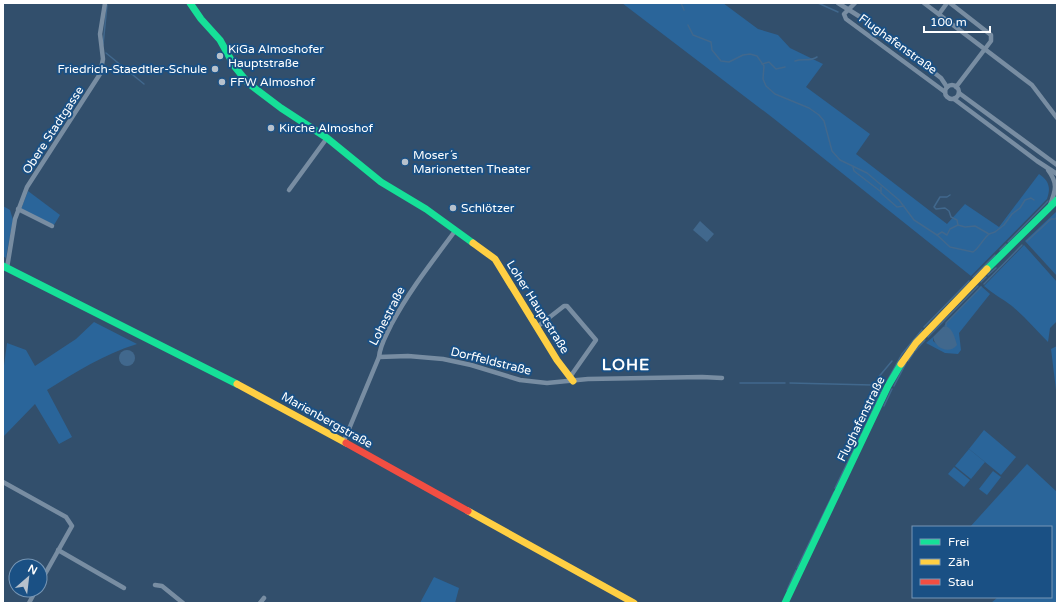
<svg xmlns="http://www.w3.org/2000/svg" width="1060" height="606" font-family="'Varela Round',sans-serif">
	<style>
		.green { fill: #2a659a }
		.water { fill: #41688d }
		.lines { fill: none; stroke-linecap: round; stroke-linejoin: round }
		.stream { stroke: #41688d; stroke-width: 1.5 }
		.street { stroke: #788da2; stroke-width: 4.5 }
		.fast { stroke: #16e098; stroke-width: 7 }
		.slow { stroke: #ffcf43; stroke-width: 7 }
		.jam { stroke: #f24e42; stroke-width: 7 }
		.poi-dot { fill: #b7c1cc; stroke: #1a5084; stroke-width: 1.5 }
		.labels { text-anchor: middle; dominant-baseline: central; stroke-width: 4; stroke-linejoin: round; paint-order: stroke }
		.street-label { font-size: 12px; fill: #fff; stroke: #1a5084 }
		.poi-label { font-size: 12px; fill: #fff; stroke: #1a5084; text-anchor: start }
		.district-label { font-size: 16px; font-weight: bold; letter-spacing: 1px; fill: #fff; stroke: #1a5084 }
	</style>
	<rect width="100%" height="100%" fill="#324f6c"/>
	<g class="green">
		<path d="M622,3H723L758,29L778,35L790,48L823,64L806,87L870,134L856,154L947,224L965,204L999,227L1039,174C1049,181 1051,187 1047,199L971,276L773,118Z"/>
		<polygon points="28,191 60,215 54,225 21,209"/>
		<polygon points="3,206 10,210 13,220 6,258 3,256"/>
		<polygon points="1057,211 1057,276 1025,241"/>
		<path d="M1024,245L1057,282V321L1050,328L1048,342C1036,330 1025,317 1012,306C1003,299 993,294 984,286Z"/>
		<polygon points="981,286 990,294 959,333 961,350 958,354 945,353 926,343 933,337 933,341 942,348 946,326 943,327"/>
		<path d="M94,322L137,344C102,355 78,371 47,390L72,437L59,444L35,404L3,437V373L7,343L26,350L35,366L76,339Z"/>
		<polygon points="1057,346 1057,398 1051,349"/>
		<polygon points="984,430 1016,457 1001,475 969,449"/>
		<polygon points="969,449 985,462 971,479 955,466"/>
		<polygon points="1027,464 1057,492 1057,603 991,603 998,597 1051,597 1051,527 970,527"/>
		<polygon points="954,467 970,480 964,487 948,474"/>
		<polygon points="993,471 1001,477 987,495 979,489"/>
		<polygon points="434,577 459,588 455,603 420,603"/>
	</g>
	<g class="water">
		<polygon points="700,221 714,234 707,242 693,230"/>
		<path d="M946,326C953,329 955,338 957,345C949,355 935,348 933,337L943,327Z"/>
		<circle cx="127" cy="358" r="8"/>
	</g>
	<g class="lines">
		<g class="stream">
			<polyline points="681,3 684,10"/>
			<polyline points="818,3 838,12"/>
			<polyline points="688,25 693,35 711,42 712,50 721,61 729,62 743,55 750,54 757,56 764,66 763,79 766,86 775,94 809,108 819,115 824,121 832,151 840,160 867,173 899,200 914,220 937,235 942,232 947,235 950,229 958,225 965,227 975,226 989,234 995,232 1004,225 1012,214 1020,208 1025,200 1031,198 1034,200"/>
			<polyline points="103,45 107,5"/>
			<polyline points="106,53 144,84"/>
			<path d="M795,61C803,58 809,62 817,57"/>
			<polyline points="762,64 769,62 776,69 785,67"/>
			<polyline points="853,167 854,171 880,191"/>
			<polyline points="881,187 881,193 897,207 904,206"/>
			<polyline points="950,195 947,197 940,197 934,207 936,209 945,208 949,211 951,217 957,220 958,225"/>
			<path d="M937,235L950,247L973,252C980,247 982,240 989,234"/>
			<polyline points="1027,241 1051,219 1055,219 1057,217"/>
			<polyline points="1008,242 1048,201"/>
			<polyline points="1000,250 1006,244"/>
			<polyline points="988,275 996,268"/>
			<polyline points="973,277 995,255"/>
			<polyline points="981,282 986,277"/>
			<polyline points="984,284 1022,245"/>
			<polyline points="946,326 946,323 981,287"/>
			<polyline points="924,327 969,281"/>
			<polyline points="928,337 978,286"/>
			<polyline points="915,351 925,340"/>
			<polyline points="908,361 914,352"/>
			<polyline points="877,379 892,361"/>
			<polyline points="887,381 902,354 922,330"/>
			<polyline points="740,383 785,383"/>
			<polyline points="790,383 872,385"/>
			<polyline points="894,386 906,363"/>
			<polyline points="884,406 892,389"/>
			<polyline points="870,415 882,389"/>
			<polyline points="835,488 870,416"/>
			<polyline points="797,568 834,492"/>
			<polyline points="787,590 796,570"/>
		</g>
		<g class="street">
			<polyline points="838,3 873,25 905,50 941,78 947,87"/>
			<polyline points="855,3 844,14 846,19 945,92"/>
			<polyline points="924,3 1032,85 1057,118"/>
			<polyline points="950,3 991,35 991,41 956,87"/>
			<polyline points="939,14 947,3"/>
			<circle cx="952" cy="92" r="7"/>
			<polyline points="959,93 1057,165"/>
			<polyline points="954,99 1037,161 1057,174"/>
			<path d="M1048,170C1058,183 1056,190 1050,205"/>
			<polyline points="289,190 327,138"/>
			<polyline points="18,209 52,226"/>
			<polyline points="7,268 15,219 27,187 100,74 103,59 100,34 105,3"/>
			<polyline points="537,327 564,306 567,306 596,340 570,377"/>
			<polyline points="379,357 408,356 443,359 471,365 520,380 547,383 588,379 702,377 722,378"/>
			<path d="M344,441L379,357C380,345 386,336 391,325C409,291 432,262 455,231"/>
			<polyline points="3,482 66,517 72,526 40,583"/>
			<polyline points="58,550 124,588"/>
			<polyline points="155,585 162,586 183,603"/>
			<polyline points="29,603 36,590"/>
			<polyline points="260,603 264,598"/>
		</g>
		<g class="fast">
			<polyline points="190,3 201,19 220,40 235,67 248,83 281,108 327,138 381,182 426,209 473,243"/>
			<polyline points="3,266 237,384"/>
			<polyline points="987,269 1057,200"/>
			<polyline points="785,603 888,386 901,364"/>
		</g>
		<g class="slow">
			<polyline points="473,243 495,259 557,360 573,381"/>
			<polyline points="901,364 916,343 987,269"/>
			<polyline points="237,384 346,443"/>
			<polyline points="468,511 634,603"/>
		</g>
		<polyline class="jam" points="346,443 468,511"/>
	</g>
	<g class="poi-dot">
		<circle cx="220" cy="56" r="4"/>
		<circle cx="215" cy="69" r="4"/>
		<circle cx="222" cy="82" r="4"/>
		<circle cx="271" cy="128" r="4"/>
		<circle cx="405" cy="162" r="4"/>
		<circle cx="453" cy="208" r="4"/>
	</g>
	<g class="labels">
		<g class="street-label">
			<text transform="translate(898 44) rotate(36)">Flughafenstraße</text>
			<text transform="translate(53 130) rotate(-57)">Obere Stadtgasse</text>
			<text transform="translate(538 307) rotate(58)">Loher Hauptstraße</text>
			<text transform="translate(387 316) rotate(-63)">Lohestraße</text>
			<text transform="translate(491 361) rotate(14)">Dorffeldstraße</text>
			<text transform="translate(861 419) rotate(-64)">Flughafenstraße</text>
			<text transform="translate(327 420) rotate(29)">Marienbergstraße</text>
		</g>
		<g class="poi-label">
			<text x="228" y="49">KiGa Almoshofer<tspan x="228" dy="14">Hauptstraße</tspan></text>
			<text x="207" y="69" text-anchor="end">Friedrich-Staedtler-Schule</text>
			<text x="230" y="82">FFW Almoshof</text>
			<text x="279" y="128">Kirche Almoshof</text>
			<text x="413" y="155">Moser´s<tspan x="413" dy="14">Marionetten Theater</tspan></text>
			<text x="461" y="208">Schlötzer</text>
		</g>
		<g class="district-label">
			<text x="626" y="365">LOHE</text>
		</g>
	</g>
	<rect width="1060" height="606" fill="none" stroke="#ffffff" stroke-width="8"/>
	<rect x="912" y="526" width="140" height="72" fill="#1a5084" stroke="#7696b5"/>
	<rect x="920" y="539" width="20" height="6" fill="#16e098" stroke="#7696b5"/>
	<text x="948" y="546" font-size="12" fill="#ffffff">Frei</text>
	<rect x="920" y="559" width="20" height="6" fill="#ffcf43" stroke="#7696b5"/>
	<text x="948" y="566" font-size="12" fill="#ffffff">Zäh</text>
	<rect x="920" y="579" width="20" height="6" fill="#f24e42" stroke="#7696b5"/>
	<text x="948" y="586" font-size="12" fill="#ffffff">Stau</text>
	<g transform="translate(28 578) rotate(28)"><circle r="19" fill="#1a5084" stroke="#7696b5"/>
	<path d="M0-3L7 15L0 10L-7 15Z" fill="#b7c1cc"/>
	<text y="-6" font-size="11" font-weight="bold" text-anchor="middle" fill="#ffffff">N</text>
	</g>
	<path d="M924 26v6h66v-6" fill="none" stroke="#ffffff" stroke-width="2"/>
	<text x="930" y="26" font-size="12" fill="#ffffff" stroke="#1a5084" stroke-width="3" paint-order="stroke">100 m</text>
</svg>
